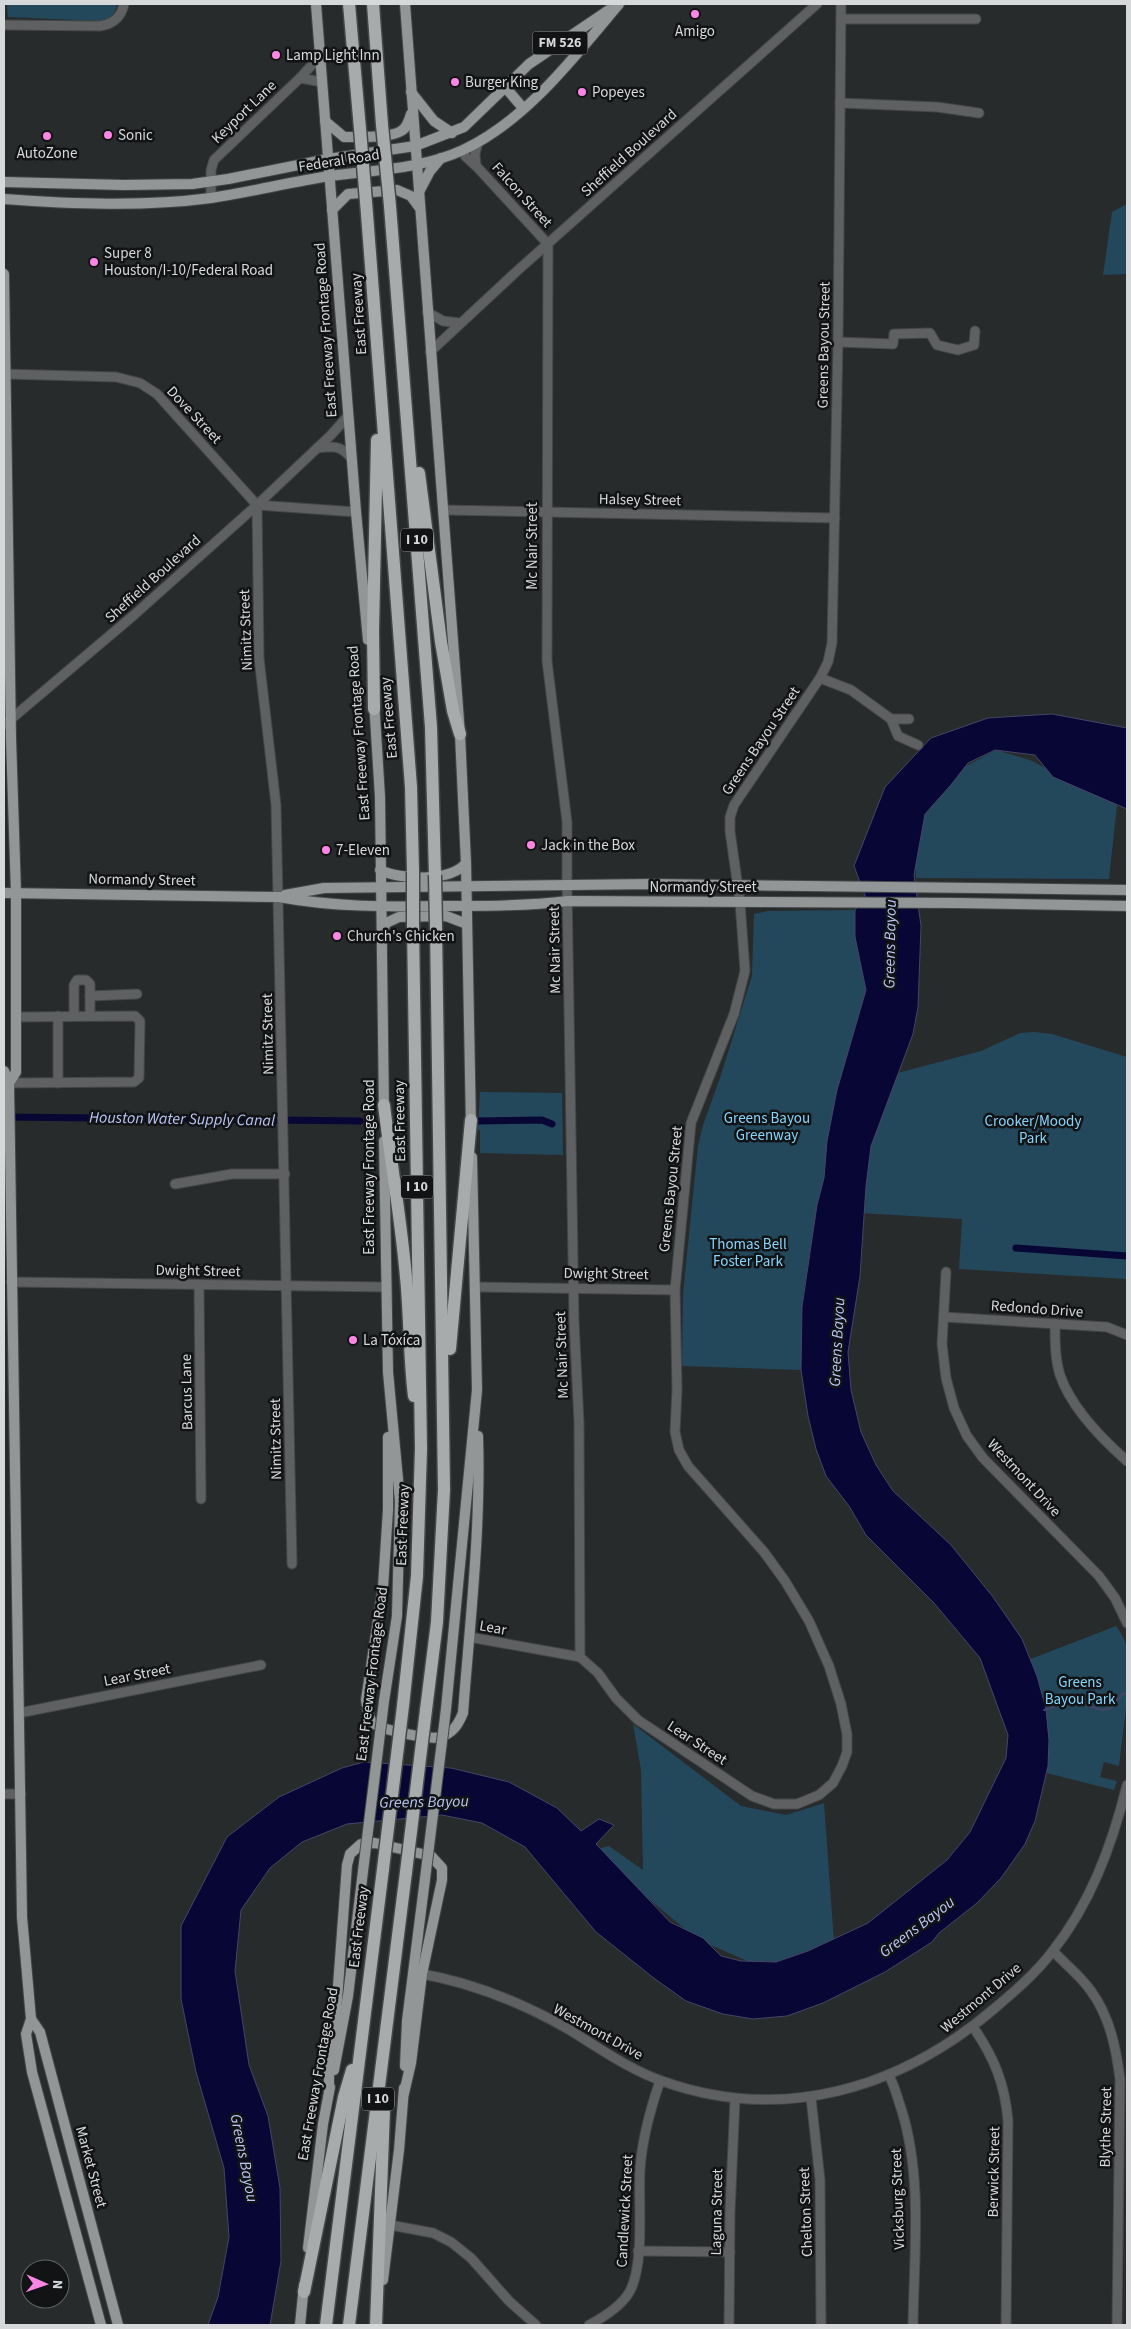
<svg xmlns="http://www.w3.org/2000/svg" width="1131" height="2329" font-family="'Source Sans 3',sans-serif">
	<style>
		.green { fill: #23485b }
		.water { fill: #070635; stroke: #454566 }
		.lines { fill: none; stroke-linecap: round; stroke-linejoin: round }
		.stream { stroke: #454566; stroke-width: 2 }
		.canal { stroke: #070635; stroke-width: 7 }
		.minor-casing { stroke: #444748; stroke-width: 11 }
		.major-casing { stroke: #444748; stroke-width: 12 }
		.highway-casing { stroke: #444748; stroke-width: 15 }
		.minor { stroke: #5f6061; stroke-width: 9 }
		.major { stroke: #939696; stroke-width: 10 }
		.highway { stroke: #a7abab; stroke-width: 12 }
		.major-bridge-casing { stroke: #444748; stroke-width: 12; stroke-linecap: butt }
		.highway-bridge-casing { stroke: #444748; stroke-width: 15; stroke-linecap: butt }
		.major-bridge { stroke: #939696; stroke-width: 10 }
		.highway-bridge { stroke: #a7abab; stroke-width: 12 }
		.poi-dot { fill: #fb86e4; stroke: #121314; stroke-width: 2 }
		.labels { text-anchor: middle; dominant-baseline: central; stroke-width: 5; stroke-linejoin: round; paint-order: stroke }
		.shield { fill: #121314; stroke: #9c9d9e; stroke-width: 1 }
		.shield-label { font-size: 14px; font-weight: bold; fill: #d7d8d9 }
		.poi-label { font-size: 15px; fill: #d7d8d9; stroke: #121314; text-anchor: start }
		.street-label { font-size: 15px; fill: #d7d8d9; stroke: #121314 }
		.park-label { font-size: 15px; fill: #87d4fc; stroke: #121314 }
		.water-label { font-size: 16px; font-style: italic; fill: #b9c6f7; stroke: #121314 }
	</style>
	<rect width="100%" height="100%" fill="#282b2c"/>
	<g class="green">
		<path d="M7,4H117C115,15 110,19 99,21L8,17Z"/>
		<polygon points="1127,204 1127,274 1103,275 1112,212"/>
		<polygon points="996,750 1030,760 1117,805 1109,879 916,878 914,837 933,784"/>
		<polygon points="855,910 855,937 866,990 827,1141 824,1178 817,1205 803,1296 801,1370 682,1366 683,1294 698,1146 703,1125 720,1078 752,976 754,914 768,911"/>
		<polygon points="1035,1032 1052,1034 1127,1057 1127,1279 959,1269 962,1219 860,1213 865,1157 890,1075 981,1051 1020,1033"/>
		<polygon points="480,1092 562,1093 563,1155 480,1153 480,1130 478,1130"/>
		<path d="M1116,1626C1121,1633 1126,1641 1127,1650C1131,1687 1123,1729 1119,1766L1104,1762L1100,1777L1117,1781L1114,1790L1039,1771L1023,1662Z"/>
		<polygon points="633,1724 741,1806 786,1815 824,1803 834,1942 761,1967 697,1939 591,1851 609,1846 643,1870 641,1770"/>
	</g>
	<polygon class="water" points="1052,714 1127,728 1127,809 1053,777 1035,755 995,750 968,763 950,786 925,814 914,875 921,926 918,1007 913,1034 871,1146 866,1186 860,1276 848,1352 851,1390 861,1432 876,1465 893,1491 951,1545 993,1597 1022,1639 1037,1676 1046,1709 1049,1740 1048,1766 1035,1821 1025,1844 1001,1878 977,1903 939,1933 932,1942 885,1972 823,2003 787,2016 753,2019 723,2014 686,2001 655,1979 596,1932 525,1847 482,1823 442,1815 347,1824 302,1842 270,1868 241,1910 235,1971 249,2065 268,2116 280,2188 281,2261 270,2325 208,2325 218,2297 229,2237 224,2168 196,2072 181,1999 181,1926 227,1837 279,1797 342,1768 364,1762 451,1768 509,1782 557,1808 581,1831 599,1819 614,1825 596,1844 670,1922 703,1938 721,1956 741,1961 776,1962 808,1951 868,1923 947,1860 970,1832 1006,1758 1008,1735 980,1658 934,1603 866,1535 849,1506 826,1476 816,1449 808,1416 801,1370 802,1307 817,1205 824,1178 827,1141 837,1090 866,990 855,937 855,910 866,898 854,866 885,787 931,738 988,718"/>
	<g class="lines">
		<polyline class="stream" points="1044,1710 1060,1705 1078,1703 1102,1710 1111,1708 1123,1693 1127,1695"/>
		<g class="canal">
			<polyline points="4,1117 360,1121"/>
			<polyline points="478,1121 542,1120 552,1124"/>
			<polyline points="1016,1248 1127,1256"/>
		</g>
		<defs>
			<g id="minor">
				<polyline points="841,19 976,19"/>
				<path d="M4,25L100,26C113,24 121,18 124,4"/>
				<polyline points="300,78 322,82"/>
				<polyline points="840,103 937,107 979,113"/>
				<polyline points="463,150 465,156 478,168 548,244 547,661 567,822 567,885 574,1321 579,1422 580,1657"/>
				<polyline points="476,165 475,154 478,142"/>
				<polyline points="211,198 211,170 214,160 300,78 320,56"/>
				<polyline points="427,312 443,321 460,323"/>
				<polyline points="838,342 893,344 894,334 930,333 937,345 958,350 974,345 975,331"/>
				<polyline points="430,352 517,271 817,4"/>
				<polyline points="4,374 116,377 140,383 157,394 257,505"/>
				<path d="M317,448C332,446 341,445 351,458"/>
				<polyline points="257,505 259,658 276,805 292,1564"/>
				<polyline points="257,505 356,512"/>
				<polyline points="444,510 835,518"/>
				<polyline points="820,678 851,690 891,719 898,736 918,745"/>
				<polyline points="891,719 909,719"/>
				<polyline points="4,725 134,615 257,505 331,435 348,416"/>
				<polyline points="90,996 137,994"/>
				<polyline points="58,1016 58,1083"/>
				<polyline points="74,1016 74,985 77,980 86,980 90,984 90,1015"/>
				<polyline points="9,1083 134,1082 139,1078 140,1021 135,1016 17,1017"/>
				<polyline points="175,1184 232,1174 285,1174"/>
				<polyline points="946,1272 942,1344 946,1378 954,1408 967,1436 983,1458 1099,1576 1115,1598 1127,1623"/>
				<polyline points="11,1282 385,1287"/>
				<polyline points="199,1285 201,1499"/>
				<polyline points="477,1287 675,1290"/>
				<polyline points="944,1317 1107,1327 1127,1335"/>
				<path d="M1055,1324C1055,1341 1055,1359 1060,1375C1071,1407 1102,1439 1127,1461"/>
				<polyline points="469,1637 580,1657 598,1673 616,1698 638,1720 752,1796 774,1804 797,1804 819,1795 833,1783 842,1766 847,1752 847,1734 841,1704 829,1666 809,1621 785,1581 764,1552 688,1466 679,1450 675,1432 677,1389 675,1290 691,1123 734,1014 745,971 740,902 730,831 730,817 734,805 820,678 828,662 832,643 838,342 841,4"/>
				<polyline points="19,1713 261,1665"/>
				<polyline points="4,1794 21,1794"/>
				<path d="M1053,1951C1065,1964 1081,1976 1091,1991C1110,2017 1116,2048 1120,2079L1117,2325"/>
				<path d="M417,1973C470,1982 521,2002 568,2029C598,2047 628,2069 662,2081C782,2124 900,2089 995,2008C1015,1991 1036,1973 1052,1952C1091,1903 1112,1845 1127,1785"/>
				<path d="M973,2027C994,2057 1005,2084 1008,2121L1006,2325"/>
				<path d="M889,2076C895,2086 897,2097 901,2108C923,2177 914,2253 913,2325"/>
				<polyline points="811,2098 820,2180 821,2325"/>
				<polyline points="390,2225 433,2233 451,2242 471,2258 509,2301 536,2325"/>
				<polyline points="638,2251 730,2252"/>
				<path d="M589,2325C604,2317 622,2306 630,2291C645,2262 638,2203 640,2170C642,2139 650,2110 660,2081"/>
				<polyline points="729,2325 730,2212 735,2099"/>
			</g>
			<g id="major">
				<polyline points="316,4 356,512 368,640"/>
				<polyline points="405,4 460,734 466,863 471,1127"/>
				<polyline points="505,87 523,108"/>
				<polyline points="411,92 434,121 452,133"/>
				<path d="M325,121L344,137C357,137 391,138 401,131C407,128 409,120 411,114"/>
				<polyline points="4,182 124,185 192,184 228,179 328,159 415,146 464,127 529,64 609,10"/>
				<polyline points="419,192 430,171 441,158"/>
				<path d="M4,199C72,204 143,207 211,198C251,192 290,182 330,176C374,170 422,169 463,150C527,120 574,57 619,4"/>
				<polyline points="332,210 348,194 397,190 411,196 419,207"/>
				<polyline points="4,274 11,738 16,893 16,1072 9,1083"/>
				<polyline points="374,701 380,797 384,1112"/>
				<path d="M380,870C400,880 451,882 466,863"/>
				<path d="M4,893L279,897C333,907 388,907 443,906C485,906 526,906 568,901L956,903L1127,906"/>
				<polyline points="285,895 324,888 652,884 1127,890"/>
				<polyline points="382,933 386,923 399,917 446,916 467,924"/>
				<polyline points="4,1071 9,1083 22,1917 31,2019 26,2034 32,2072 101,2325"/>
				<polyline points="384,1141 388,1372 400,1501 397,1616 384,1701"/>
				<path d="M388,1437V1510L383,1587L366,1700C367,1707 368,1717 372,1722C379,1730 430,1740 440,1737C453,1733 458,1725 463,1713C470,1621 481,1529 478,1436"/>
				<polyline points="446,1709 477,1390 472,1157"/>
				<polyline points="31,2019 40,2032 118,2325"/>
				<polyline points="405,2066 407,2021 425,1879"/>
				<polyline points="334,2070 348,1996 363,1871"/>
				<polyline points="329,2092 329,2064 337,2000 347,1865 350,1854 361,1844 375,1843 431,1856 442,1868 442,1880 422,1974 411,2063 404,2093"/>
				<polyline points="308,2248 323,2124 330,2087"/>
				<polyline points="383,2280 399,2150 404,2088"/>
				<polyline points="300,2325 304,2285"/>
			</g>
			<g id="highway">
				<polyline points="349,4 360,129"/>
				<polyline points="373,4 382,125"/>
				<polyline points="390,206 431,727 435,875"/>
				<polyline points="367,214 411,787 413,872"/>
				<polyline points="419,473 441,642 453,711 460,734"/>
				<polyline points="374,709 373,631 377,440"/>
				<path d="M384,1105C391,1163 401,1220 406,1277C410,1317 409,1356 414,1396"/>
				<polyline points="450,1349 471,1120"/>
				<polyline points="403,1706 417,1576 421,1449 413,926"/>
				<polyline points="426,1710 437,1622 444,1490 436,927"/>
				<polyline points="304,2292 344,2097 352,2070"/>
				<polyline points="326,2325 383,1869"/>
				<polyline points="349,2325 406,1872"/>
				<polyline points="376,2325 384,2110"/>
			</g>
		</defs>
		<use href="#minor" class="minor-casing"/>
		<use href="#major" class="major-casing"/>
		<use href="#highway" class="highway-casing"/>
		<use href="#minor" class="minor"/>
		<use href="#major" class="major"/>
		<use href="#highway" class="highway"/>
		<defs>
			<g id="major-bridge">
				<polyline points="363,1871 384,1701"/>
				<polyline points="425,1879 446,1709"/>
			</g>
			<g id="highway-bridge">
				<polyline points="382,125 390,206"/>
				<polyline points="360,129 367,214"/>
				<polyline points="413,872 413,926"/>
				<polyline points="435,875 436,927"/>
				<polyline points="383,1869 403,1706"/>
				<polyline points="406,1872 426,1710"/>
			</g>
		</defs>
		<use href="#major-bridge" class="major-bridge-casing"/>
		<use href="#highway-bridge" class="highway-bridge-casing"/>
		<use href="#major-bridge" class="major-bridge"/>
		<use href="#highway-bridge" class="highway-bridge"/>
	</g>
	<g class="poi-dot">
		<circle cx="695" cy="14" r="5"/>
		<circle cx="276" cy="55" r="5"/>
		<circle cx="455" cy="82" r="5"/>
		<circle cx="582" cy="92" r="5"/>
		<circle cx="108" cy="135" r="5"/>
		<circle cx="47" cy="136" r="5"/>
		<circle cx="94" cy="262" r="5"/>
		<circle cx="531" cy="845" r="5"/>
		<circle cx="326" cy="850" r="5"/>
		<circle cx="337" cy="936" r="5"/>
		<circle cx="353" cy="1340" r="5"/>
	</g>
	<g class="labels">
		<g class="shield">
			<rect x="532.5" y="31.5" width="55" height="23" rx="4"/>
			<rect x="401" y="528.5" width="32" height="23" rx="4"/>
			<rect x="401" y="1175.5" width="32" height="23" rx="4"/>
			<rect x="362" y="2087.5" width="32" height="23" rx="4"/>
		</g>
		<g class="shield-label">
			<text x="560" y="43">FM 526</text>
			<text x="417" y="540">I 10</text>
			<text x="417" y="1187">I 10</text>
			<text x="378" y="2099">I 10</text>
		</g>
		<g class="poi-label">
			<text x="695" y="31" text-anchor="middle">Amigo</text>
			<text x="286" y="55">Lamp Light Inn</text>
			<text x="465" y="82">Burger King</text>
			<text x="592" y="92">Popeyes</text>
			<text x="118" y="135">Sonic</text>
			<text x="47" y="153" text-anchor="middle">AutoZone</text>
			<text x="104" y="253">Super 8<tspan x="104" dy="17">Houston/I-10/Federal Road</tspan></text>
			<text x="541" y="845">Jack in the Box</text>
			<text x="336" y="850">7-Eleven</text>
			<text x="347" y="936">Church's Chicken</text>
			<text x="363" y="1340">La Tóxíca</text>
		</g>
		<g class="street-label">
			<text transform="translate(244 112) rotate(-44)">Keyport Lane</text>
			<text transform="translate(629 153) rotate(-42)">Sheffield Boulevard</text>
			<text transform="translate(339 161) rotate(-9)">Federal Road</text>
			<text transform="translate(522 195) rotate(48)">Falcon Street</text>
			<text transform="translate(359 314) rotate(-94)">East Freeway</text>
			<text transform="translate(326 330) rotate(-94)">East Freeway Frontage Road</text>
			<text transform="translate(824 345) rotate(-89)">Greens Bayou Street</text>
			<text transform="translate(194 415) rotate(47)">Dove Street</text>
			<text transform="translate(640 500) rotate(1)">Halsey Street</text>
			<text transform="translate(532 546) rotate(-90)">Mc Nair Street</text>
			<text transform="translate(153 579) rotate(-42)">Sheffield Boulevard</text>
			<text transform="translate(246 630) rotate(-92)">Nimitz Street</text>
			<text transform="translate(389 718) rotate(-95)">East Freeway</text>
			<text transform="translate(359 733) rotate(-94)">East Freeway Frontage Road</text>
			<text transform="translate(761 741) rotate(-56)">Greens Bayou Street</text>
			<text transform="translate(142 880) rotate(1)">Normandy Street</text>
			<text x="703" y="887">Normandy Street</text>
			<text transform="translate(555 950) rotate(-91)">Mc Nair Street</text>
			<text transform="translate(268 1034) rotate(-91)">Nimitz Street</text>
			<text transform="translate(400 1121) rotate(-91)">East Freeway</text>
			<text transform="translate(369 1167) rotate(-90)">East Freeway Frontage Road</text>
			<text transform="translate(671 1189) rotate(-84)">Greens Bayou Street</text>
			<text transform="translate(198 1271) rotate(1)">Dwight Street</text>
			<text transform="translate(606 1274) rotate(1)">Dwight Street</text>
			<text transform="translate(1037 1309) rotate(4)">Redondo Drive</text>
			<text transform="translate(562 1355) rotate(-92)">Mc Nair Street</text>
			<text transform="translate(187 1392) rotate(-91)">Barcus Lane</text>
			<text transform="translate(276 1439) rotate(-91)">Nimitz Street</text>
			<text transform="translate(1024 1478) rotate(47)">Westmont Drive</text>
			<text transform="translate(403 1525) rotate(-88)">East Freeway</text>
			<text transform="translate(493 1628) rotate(10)">Lear</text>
			<text transform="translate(372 1674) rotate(-83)">East Freeway Frontage Road</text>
			<text transform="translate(137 1675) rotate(-11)">Lear Street</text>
			<text transform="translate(697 1743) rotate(33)">Lear Street</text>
			<text transform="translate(359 1927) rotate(-83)">East Freeway</text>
			<text transform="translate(981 1998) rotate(-40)">Westmont Drive</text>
			<text transform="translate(598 2032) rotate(29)">Westmont Drive</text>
			<text transform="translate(318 2074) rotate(-80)">East Freeway Frontage Road</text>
			<text transform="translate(1106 2127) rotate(-89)">Blythe Street</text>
			<text transform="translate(91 2167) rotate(75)">Market Street</text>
			<text transform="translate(994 2172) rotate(-89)">Berwick Street</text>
			<text transform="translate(898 2199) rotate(-92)">Vicksburg Street</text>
			<text transform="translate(625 2211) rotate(-87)">Candlewick Street</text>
			<text transform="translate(717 2212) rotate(-89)">Laguna Street</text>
			<text transform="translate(806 2212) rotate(-92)">Chelton Street</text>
		</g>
		<g class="park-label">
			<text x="767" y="1118">Greens Bayou<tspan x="767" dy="17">Greenway</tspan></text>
			<text x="1033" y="1121">Crooker/Moody<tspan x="1033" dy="17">Park</tspan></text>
			<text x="748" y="1244">Thomas Bell<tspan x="748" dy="17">Foster Park</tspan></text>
			<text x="1080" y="1682">Greens<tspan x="1080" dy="17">Bayou Park</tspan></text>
		</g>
		<g class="water-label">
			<text transform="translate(890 944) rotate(-89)">Greens Bayou</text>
			<text transform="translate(182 1119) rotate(1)">Houston Water Supply Canal</text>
			<text transform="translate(837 1342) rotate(-87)">Greens Bayou</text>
			<text transform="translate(424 1802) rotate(-1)">Greens Bayou</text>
			<text transform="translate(917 1927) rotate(-37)">Greens Bayou</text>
			<text transform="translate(244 2158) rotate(79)">Greens Bayou</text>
		</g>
	</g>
	<rect width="1131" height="2329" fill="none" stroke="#d7d8d9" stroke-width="10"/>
	<g transform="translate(45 2284) rotate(92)"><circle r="24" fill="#121314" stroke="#616263"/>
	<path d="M0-4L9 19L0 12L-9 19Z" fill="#fb86e4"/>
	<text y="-8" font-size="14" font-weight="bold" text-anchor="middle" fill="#d7d8d9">N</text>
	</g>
</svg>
